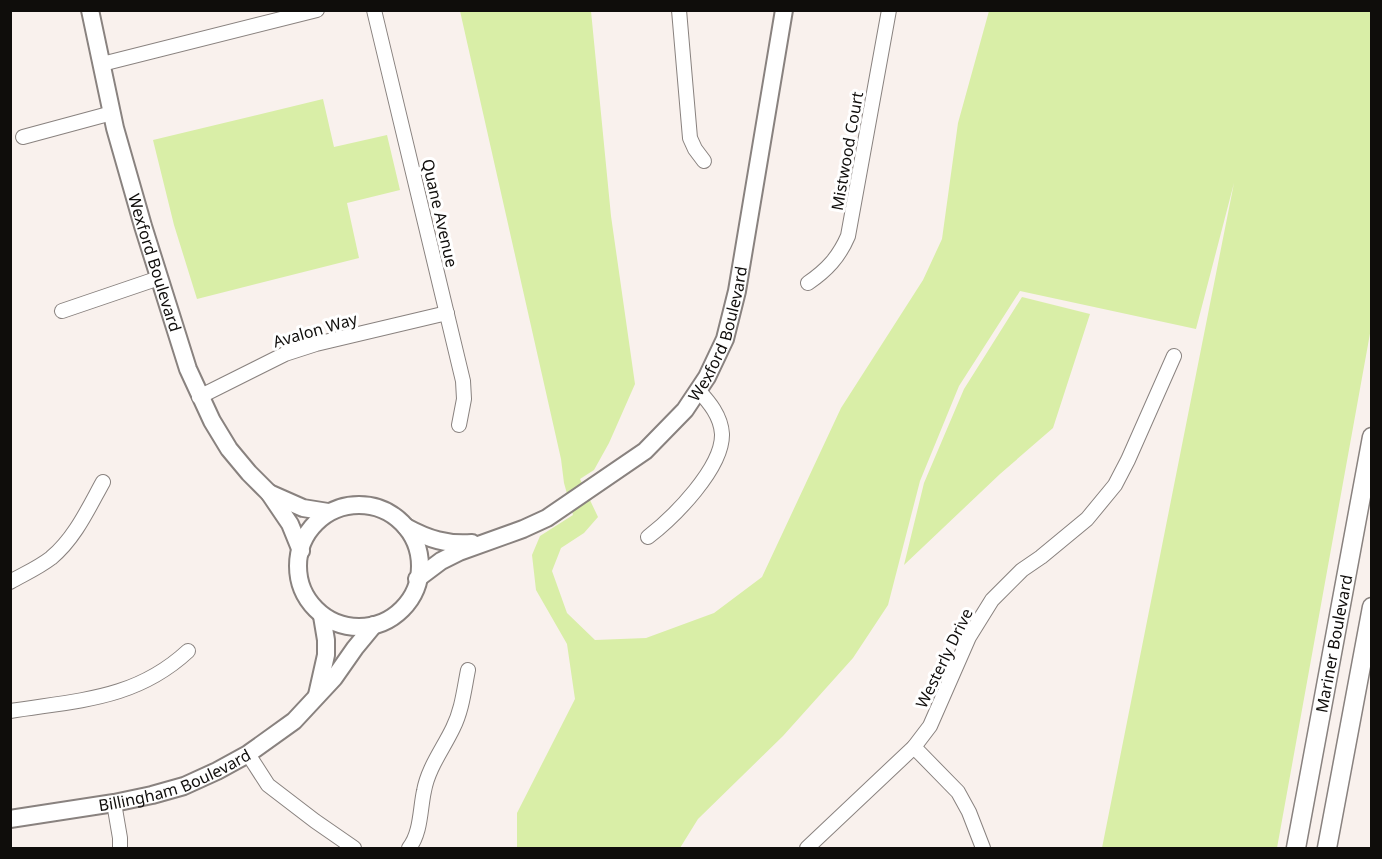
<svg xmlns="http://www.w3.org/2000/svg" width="1382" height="859" font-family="'Noto Sans',sans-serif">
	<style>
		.green { fill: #d9eea7 }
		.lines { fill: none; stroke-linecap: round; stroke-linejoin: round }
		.minor-casing { stroke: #89827f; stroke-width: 16 }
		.tertiary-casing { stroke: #89827f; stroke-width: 20 }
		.secondary-casing { stroke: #89827f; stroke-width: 21 }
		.minor { stroke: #fff; stroke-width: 14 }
		.tertiary { stroke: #fff; stroke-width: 16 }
		.secondary { stroke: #fff; stroke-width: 18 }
		.labels { text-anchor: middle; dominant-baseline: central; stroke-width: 6; stroke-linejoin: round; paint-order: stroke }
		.street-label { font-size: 16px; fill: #0f0d0b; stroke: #fff }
	</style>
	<rect width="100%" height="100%" fill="#f9f1ed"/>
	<g class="green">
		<polygon points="460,11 591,11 611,216 635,384 609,443 594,470 580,479 598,517 584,533 561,548 552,571 567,613 595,640 646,638 714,613 762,577 841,408 923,280 942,239 958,123 989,11 1371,11 1371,328 1277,848 1102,848 1234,183 1196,329 1020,291 959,386 920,481 888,605 853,658 783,736 698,819 680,848 517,848 517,813 575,699 567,644 536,590 532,555 540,536 573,515 564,483 561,459"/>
		<polygon points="323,99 334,147 387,135 400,190 347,203 359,258 197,299 174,225 153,140"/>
		<polygon points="1022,297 1090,314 1053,428 1000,474 904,565 924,483 964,389"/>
	</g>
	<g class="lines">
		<defs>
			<g id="minor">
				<polyline points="374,10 463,381 464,399 459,425"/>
				<polyline points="679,10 690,138 695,149 704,161"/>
				<polyline points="102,64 317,10"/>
				<polyline points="23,137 112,113"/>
				<path d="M808,283C827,270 839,257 848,236L889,10"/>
				<polyline points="62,311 159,278"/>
				<polyline points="199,397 285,354 316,344 447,313"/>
				<path d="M648,537C674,517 723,468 722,434C721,416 709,402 698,390"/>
				<path d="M10,582C24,574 38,568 51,558C75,538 88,509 103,482"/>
				<path d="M10,711C78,700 135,700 188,651"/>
				<polyline points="914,747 958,792 969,812 983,848"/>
				<polyline points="248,754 268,785 315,821 354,848"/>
				<polyline points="114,803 120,838 120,848"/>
				<path d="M409,848C421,833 420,809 424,791C428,768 443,749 453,728C462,710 464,690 468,670"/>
				<polyline points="807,848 914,747 930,726 969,637 992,600 1022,570 1041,557 1087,519 1115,485 1128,460 1174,356"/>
			</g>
			<g id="tertiary">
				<path id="s1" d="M90,10L115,128L143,226L188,369L212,421L229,449L249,473L269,493L290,524L301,551"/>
				<polyline points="269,493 303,508 328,512"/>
				<circle cx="359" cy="566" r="61"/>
				<path d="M406,527C428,539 447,545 472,543"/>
				<path id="s2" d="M417,579L441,561L459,552L523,529L547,518L645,451L685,410L707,377L725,339L737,291L784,10"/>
				<polyline points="317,695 326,655 326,640 322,616"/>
				<path id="s3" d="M10,819L114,803L152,795L184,786L217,771L248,754L294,721L334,678L355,648L374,625"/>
			</g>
			<g id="secondary">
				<path id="s4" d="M1296,848L1372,437"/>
				<polyline points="1327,848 1372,607"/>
			</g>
		</defs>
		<use href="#minor" class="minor-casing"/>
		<use href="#tertiary" class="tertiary-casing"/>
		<use href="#secondary" class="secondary-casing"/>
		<use href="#minor" class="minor"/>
		<use href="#tertiary" class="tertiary"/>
		<use href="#secondary" class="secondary"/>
	</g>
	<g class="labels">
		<g class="street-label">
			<text transform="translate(847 151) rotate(-80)">Mistwood Court</text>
			<text transform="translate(440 213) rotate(77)">Quane Avenue</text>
			<text stroke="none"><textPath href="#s1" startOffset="261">Wexford Boulevard</textPath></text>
			<text transform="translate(315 330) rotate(-16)">Avalon Way</text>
			<text stroke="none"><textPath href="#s2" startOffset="405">Wexford Boulevard</textPath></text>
			<text stroke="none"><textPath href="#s4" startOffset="208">Mariner Boulevard</textPath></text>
			<text transform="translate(944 658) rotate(-64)">Westerly Drive</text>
			<text stroke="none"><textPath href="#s3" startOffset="170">Billingham Boulevard</textPath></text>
		</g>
	</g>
	<rect width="1382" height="859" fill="none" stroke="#0f0d0b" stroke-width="24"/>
</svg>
